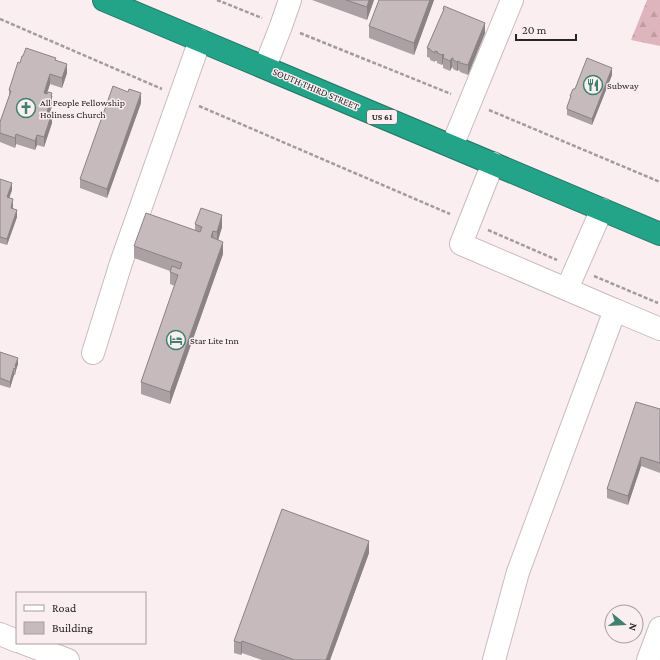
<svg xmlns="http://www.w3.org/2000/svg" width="660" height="660" font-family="'Crimson Pro',serif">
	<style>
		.forest { fill: url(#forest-firs) }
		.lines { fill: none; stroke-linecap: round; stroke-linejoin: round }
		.minor-casing { stroke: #c8bcbe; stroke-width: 24 }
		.highway-casing { stroke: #257765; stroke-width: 24 }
		.path { stroke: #a49b9d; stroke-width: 2.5; stroke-dasharray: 4 2; stroke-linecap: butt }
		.minor { stroke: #fff; stroke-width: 22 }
		.highway { stroke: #23a388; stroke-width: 22 }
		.wall { fill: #aba0a3 }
		.shaded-wall { fill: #8b8284 }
		.building { fill: #c7babd; stroke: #8b8284 }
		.labels { text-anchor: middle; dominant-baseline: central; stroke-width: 3; stroke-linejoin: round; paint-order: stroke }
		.shield { fill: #fbeef1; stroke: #686162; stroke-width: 1 }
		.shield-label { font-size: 9px; font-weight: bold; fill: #292425 }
		.poi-label { font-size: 10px; fill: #292425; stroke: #fbeef1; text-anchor: start }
		.street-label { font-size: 10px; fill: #292425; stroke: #fbeef1 }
	</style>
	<defs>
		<pattern id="forest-firs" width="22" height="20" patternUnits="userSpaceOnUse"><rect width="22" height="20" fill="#dfb5bd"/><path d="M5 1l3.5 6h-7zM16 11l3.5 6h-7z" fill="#bf9ca2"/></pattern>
	</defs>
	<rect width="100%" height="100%" fill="#fbeef1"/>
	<polygon class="forest" points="647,0 660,0 660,46 631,40"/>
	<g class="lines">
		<defs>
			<g id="minor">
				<polyline points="265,67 281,26 290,0"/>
				<polyline points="452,146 512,0"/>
				<polyline points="493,163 461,244 615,310"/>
				<polyline points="567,289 602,209"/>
				<polyline points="93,353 121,263 200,40"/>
				<polyline points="0,634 17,641"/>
				<polyline points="23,643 68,660"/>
				<polyline points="494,660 518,572 615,310 660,329"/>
				<polyline points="648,660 660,628"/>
			</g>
			<polyline id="highway" points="104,0 660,234"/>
		</defs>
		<use href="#minor" class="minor-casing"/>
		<use href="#highway" class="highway-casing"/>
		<g class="path">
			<polyline points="217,0 262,18"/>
			<polyline points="0,19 162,89"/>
			<polyline points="300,33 451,94"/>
			<polyline points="199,106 450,214"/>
			<polyline points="489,110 660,182"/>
			<polyline points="488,230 557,260"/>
			<polyline points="594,276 658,303"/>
		</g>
		<use href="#minor" class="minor"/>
		<use href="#highway" class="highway"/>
	</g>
	<g class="wall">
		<polygon points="312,0 374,0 367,20"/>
		<polygon points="379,0 434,0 414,55 369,38 369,26"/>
		<polygon points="443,9 485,33 468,75 460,72 460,71 458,70 457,71 453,69 453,68 452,67 450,71 443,68 443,64 442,65 437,63 437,61 435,61 435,62 430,60 430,58 427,57 427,48 443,12"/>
		<polygon points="56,60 67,73 62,88 50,84 47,94 52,96 52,106 50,112 52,123 44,147 37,145 35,150 16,144 15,148 0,142 0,122 9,96 9,90 20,63"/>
		<polygon points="612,75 592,125 567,115 567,107 570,98 570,96 575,89"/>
		<polygon points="141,103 107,198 80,188 80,179"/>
		<polygon points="0,179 12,190 9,198 13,206 13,208 17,217 7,245 0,243"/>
		<polygon points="195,224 222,227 218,240 223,254 170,404 141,394 141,382 175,286 170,284 170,271 134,258 134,246 195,231"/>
		<polygon points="0,352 18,364 16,370 15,375 14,375 10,388 0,385"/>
		<polygon points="660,409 660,473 641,466 628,505 607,498 607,489"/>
		<polygon points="369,553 330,660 262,660 242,653 241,655 234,653 234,641"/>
	</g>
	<g class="shaded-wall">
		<polygon points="369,0 374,0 367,20 367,7"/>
		<polygon points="430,0 434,0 414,55 414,43"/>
		<polygon points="485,23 485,33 468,75 468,65"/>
		<polygon points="443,54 443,63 442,65 442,55"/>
		<polygon points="452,58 452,67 450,71 450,61"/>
		<polygon points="458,61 458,70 457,71 457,62"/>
		<polygon points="67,64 67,73 62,88 62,78"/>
		<polygon points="612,68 612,75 592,125 592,119"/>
		<polygon points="50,74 50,84 44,102 44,93"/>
		<polygon points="52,93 52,106 47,121 47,112"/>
		<polygon points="141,93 141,103 107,198 107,189"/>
		<polygon points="52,113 52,123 44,147 44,137"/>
		<polygon points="16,134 16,144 15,148 15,138"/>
		<polygon points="37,135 37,145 35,150 35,141"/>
		<polygon points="12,183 12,190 7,204 7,197"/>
		<polygon points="13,199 13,206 11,214 11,208"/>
		<polygon points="17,210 17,217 7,245 7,239"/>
		<polygon points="222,215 222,227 217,244 217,232"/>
		<polygon points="213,231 213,243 211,237"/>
		<polygon points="223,242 223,254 170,404 170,392"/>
		<polygon points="18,358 18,364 16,370 15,375 15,366"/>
		<polygon points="14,368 14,375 10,388 10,382"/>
		<polygon points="641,457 641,466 628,505 628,496"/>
		<polygon points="369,541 369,553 330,660 326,660"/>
		<polygon points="242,641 242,653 241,655 241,643"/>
	</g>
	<g class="building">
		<polygon points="346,0 369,0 367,7"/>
		<polygon points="379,0 430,0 414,43 369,26"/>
		<polygon points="444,6 485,23 468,65 460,63 460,62 458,61 457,62 453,60 453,58 452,58 450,61 443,58 444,55 443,54 442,55 437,53 438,52 435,51 435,53 430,50 430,49 427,48 444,9 443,9"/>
		<polygon points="26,48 56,58 55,60 67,64 62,78 50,74 44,93 47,94 48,92 52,93 51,96 52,96 47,112 52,113 44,137 37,135 35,141 16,134 15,138 0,133 0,122 11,91 9,90 18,62 20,63 22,56 23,56"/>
		<polygon points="587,58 612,68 592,119 567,109 567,107 571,96 570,96 573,89 575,89"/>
		<polygon points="113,86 128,92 129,89 141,93 107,189 80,179"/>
		<polygon points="0,179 12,183 7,197 13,199 11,208 17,210 7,239 0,237"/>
		<polygon points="201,208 222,215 217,232 213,231 211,237 223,242 170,392 141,382 178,275 170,272 172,266 180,269 182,263 134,246 146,213 200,232 202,227 195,224"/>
		<polygon points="0,352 18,358 15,366 16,366 15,369 14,368 10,382 0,378"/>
		<polygon points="636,402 660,409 660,463 641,457 628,496 607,489"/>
		<polygon points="282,509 369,541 326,660 295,660 242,641 241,643 234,641"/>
	</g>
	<defs>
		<symbol id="restaurant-ring" viewBox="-11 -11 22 22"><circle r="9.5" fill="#fbeef1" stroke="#3f806f" stroke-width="1.5"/><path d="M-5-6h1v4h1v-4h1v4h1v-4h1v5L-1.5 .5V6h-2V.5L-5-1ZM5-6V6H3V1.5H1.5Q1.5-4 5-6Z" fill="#3f806f"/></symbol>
		<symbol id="church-ring" viewBox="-11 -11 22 22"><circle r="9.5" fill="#fbeef1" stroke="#3f806f" stroke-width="1.5"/><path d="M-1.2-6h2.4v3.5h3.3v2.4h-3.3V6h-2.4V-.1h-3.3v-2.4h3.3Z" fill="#3f806f"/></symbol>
		<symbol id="hotel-ring" viewBox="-11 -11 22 22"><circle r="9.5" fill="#fbeef1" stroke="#3f806f" stroke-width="1.5"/><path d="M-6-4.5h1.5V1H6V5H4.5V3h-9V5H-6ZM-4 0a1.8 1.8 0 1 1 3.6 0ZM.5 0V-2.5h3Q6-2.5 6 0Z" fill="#3f806f"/></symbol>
	</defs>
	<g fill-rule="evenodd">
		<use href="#restaurant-ring" x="582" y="74" width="22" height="22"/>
		<use href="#church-ring" x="15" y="97" width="22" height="22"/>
		<use href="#hotel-ring" x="165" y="329" width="22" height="22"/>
	</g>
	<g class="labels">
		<rect class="shield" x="367" y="110" width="30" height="14" rx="3"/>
		<g class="shield-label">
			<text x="382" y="117">US 61</text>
		</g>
		<g class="poi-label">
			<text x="607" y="85">Subway</text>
			<text x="40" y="102">All People Fellowship<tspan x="40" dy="12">Holiness Church</tspan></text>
			<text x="190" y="340">Star Lite Inn</text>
		</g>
		<g class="street-label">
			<text transform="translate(316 89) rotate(23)">SOUTH THIRD STREET</text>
		</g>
	</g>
	<rect x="16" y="592" width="130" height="52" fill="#fbeef1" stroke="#a79d9f"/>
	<rect x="24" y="605" width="20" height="6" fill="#ffffff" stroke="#a79d9f"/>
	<text x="52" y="612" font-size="12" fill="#292425">Road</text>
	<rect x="24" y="622" width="20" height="12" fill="#c7babd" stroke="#a79d9f"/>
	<text x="52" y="632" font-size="12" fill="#292425">Building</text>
	<g transform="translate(624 624) rotate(108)"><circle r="19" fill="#fbeef1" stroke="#a79d9f"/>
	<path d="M0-3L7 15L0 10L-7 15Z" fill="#3f806f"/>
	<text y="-6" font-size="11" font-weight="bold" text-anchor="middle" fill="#292425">N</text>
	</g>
	<path d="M516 34v6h60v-6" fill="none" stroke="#292425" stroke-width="2"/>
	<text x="522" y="34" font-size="12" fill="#292425" stroke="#fbeef1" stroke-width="3" paint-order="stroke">20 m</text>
</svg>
